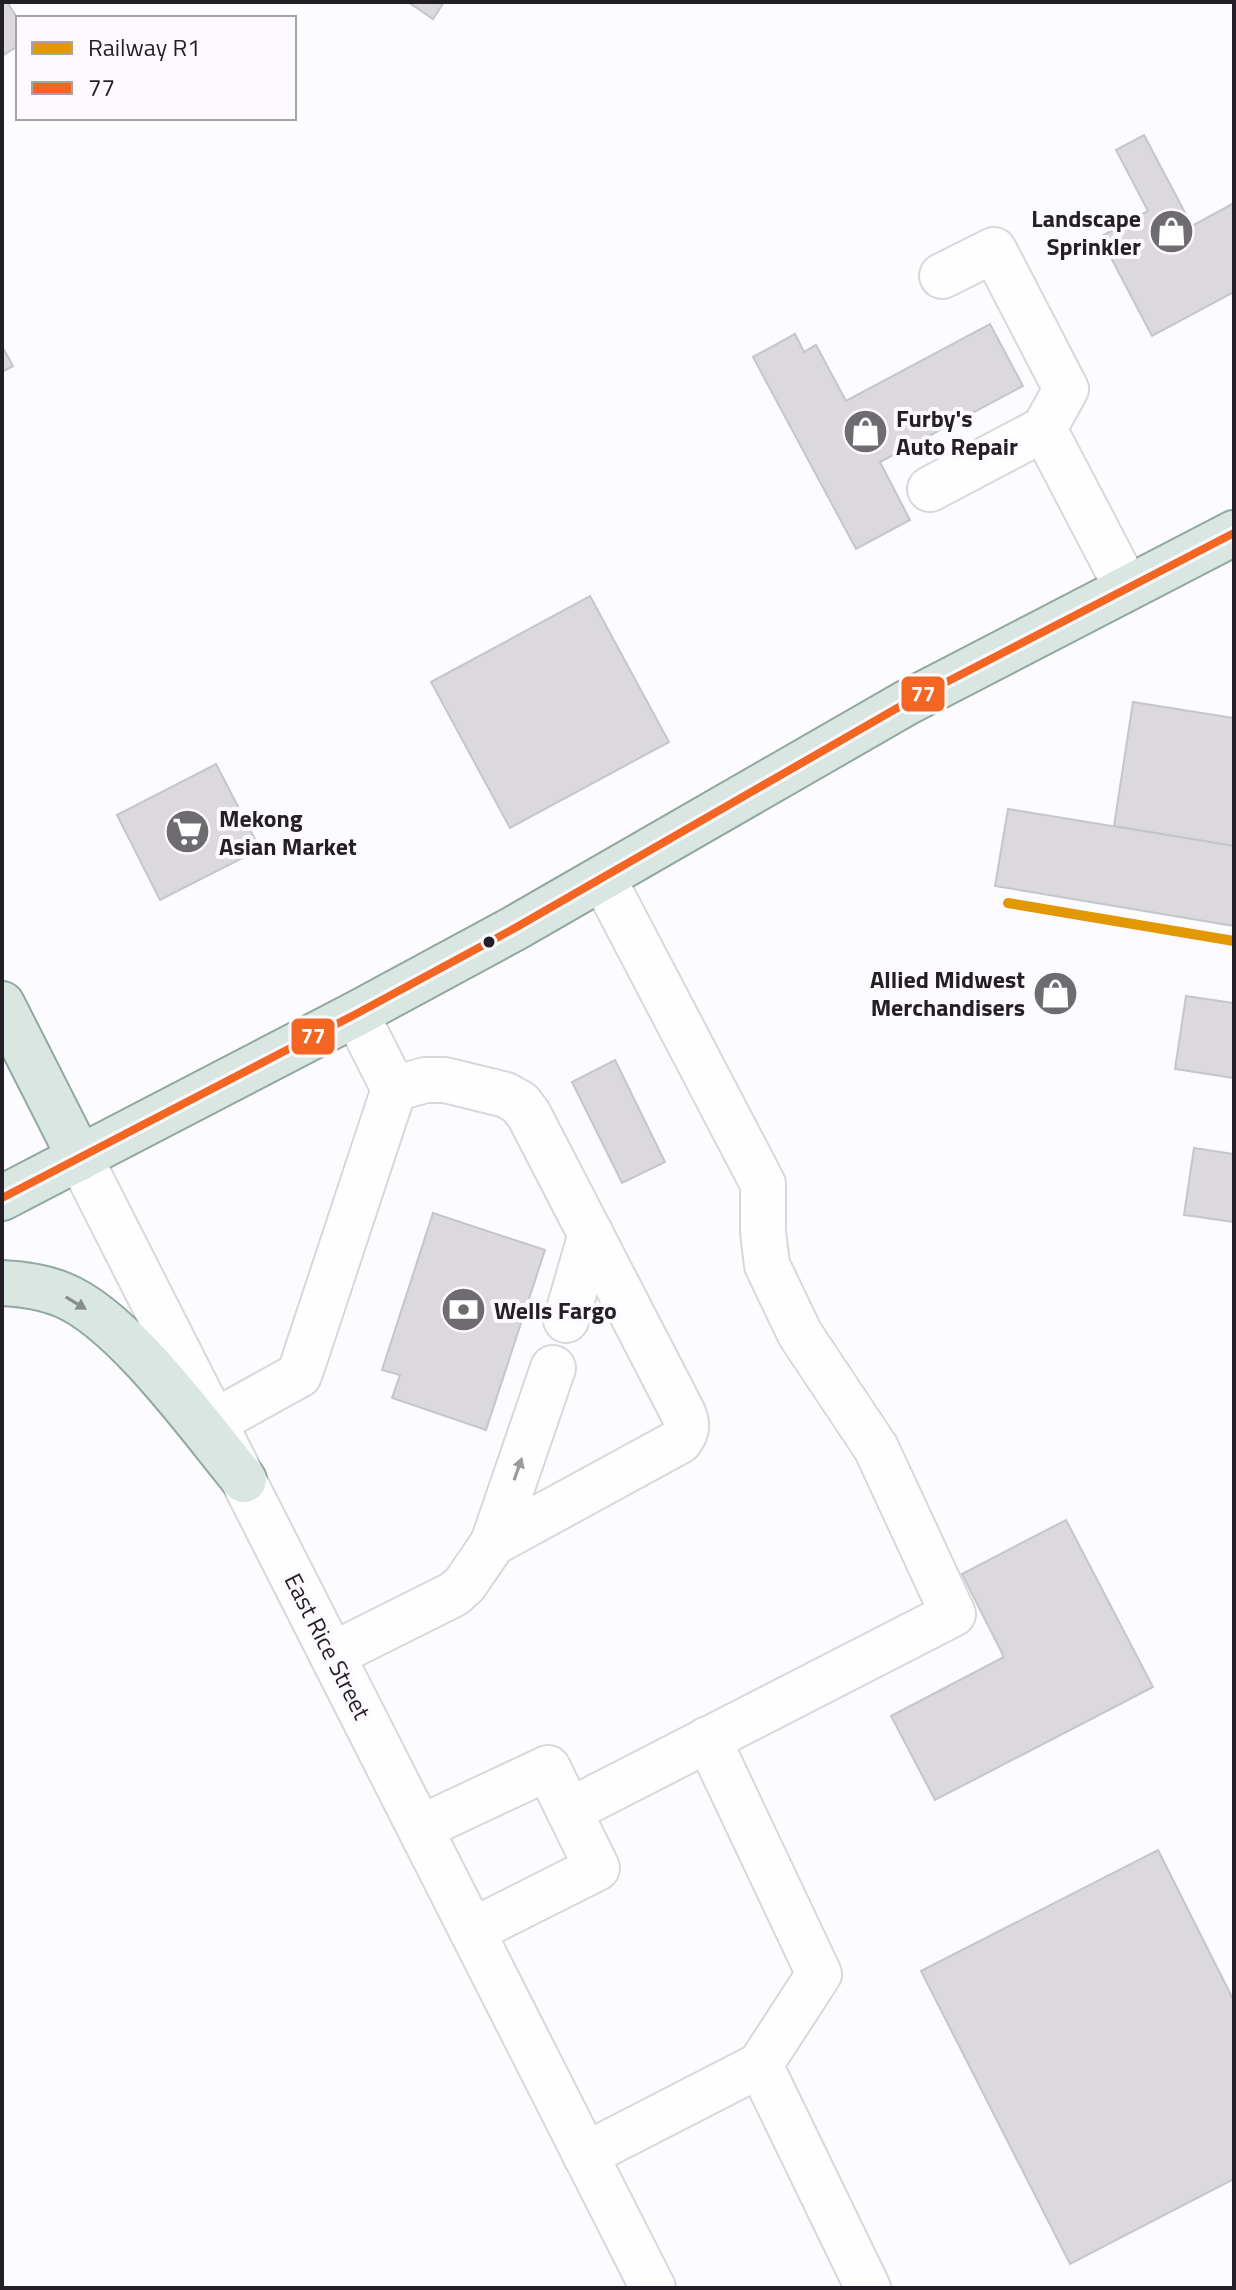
<svg xmlns="http://www.w3.org/2000/svg" width="1236" height="2290" font-family="'Titillium Web',sans-serif">
	<style>
		.building { fill: #dcd9de; stroke: #c6c5c8; stroke-width: 2 }
		.lines { fill: none; stroke-linecap: round; stroke-linejoin: round }
		.minor-casing { stroke: #d9d7db; stroke-width: 48 }
		.major-casing { stroke: #92a7a2; stroke-width: 48 }
		.minor { stroke: #fffeff; stroke-width: 44 }
		.major { stroke: #dae6e2; stroke-width: 44 }
		.bus-1-casing { stroke: #fcfafe; stroke-width: 14 }
		.bus-1 { stroke: #f26522; stroke-width: 8 }
		.rail-1-casing { stroke: #fcfafe; stroke-width: 16 }
		.rail-1 { stroke: #e29804; stroke-width: 10 }
		.oneway { fill: #888c8d }
		.oneway2 { fill: #9c9a9d }
		.bus-dot { fill: #231f26; stroke: #fcfafe; stroke-width: 3 }
		.labels { text-anchor: middle; dominant-baseline: central; stroke-width: 8; stroke-linejoin: round; paint-order: stroke }
		.poi-label { font-size: 24px; font-weight: bold; fill: #231f26; stroke: #fcfafe; text-anchor: start }
		.street-label { font-size: 24px; fill: #231f26; stroke: #fcfafe }
		.line-badge { stroke: #fcfafe; stroke-width: 3 }
		.badge-label { font-size: 22px; text-anchor: middle; font-weight: bold; fill: #fff }
	</style>
	<rect width="100%" height="100%" fill="#fcfbfd"/>
	<g class="building">
		<polygon points="2,2 7,2 18,19 18,46 2,56"/>
		<polygon points="408,2 444,2 433,19"/>
		<polygon points="1144,135 1192,226 1234,203 1234,292 1152,336 1100,237 1148,211 1116,150"/>
		<polygon points="990,324 1023,386 880,462 910,520 856,549 753,357 795,334 804,352 816,345 846,401"/>
		<polygon points="2,346 13,366 2,372"/>
		<polygon points="590,596 669,742 510,828 431,682"/>
		<polygon points="1133,702 1234,718 1234,846 1114,826"/>
		<polygon points="216,764 260,849 160,900 117,815"/>
		<polygon points="1008,809 1234,846 1234,926 995,886"/>
		<polygon points="1186,996 1234,1003 1234,1078 1175,1069"/>
		<polygon points="615,1060 665,1162 622,1183 572,1082"/>
		<polygon points="1194,1148 1234,1154 1234,1222 1184,1215"/>
		<polygon points="433,1213 545,1250 486,1430 392,1398 400,1375 382,1370"/>
		<polygon points="1066,1520 1153,1687 935,1800 891,1716 1004,1657 962,1574"/>
		<polygon points="1158,1850 1234,2001 1234,2179 1070,2264 921,1971"/>
	</g>
	<g class="lines">
		<defs>
			<g id="minor">
				<polyline points="942,276 994,250 1066,389 1044,429"/>
				<polyline points="930,489 1044,429 1127,588"/>
				<polyline points="80,1158 653,2288"/>
				<polyline points="566,1320 591,1234"/>
				<polyline points="214,1422 299,1375 303,1364 394,1089 356,1014"/>
				<polyline points="493,1543 553,1368"/>
				<path d="M332,1655L454,1594L465,1584L493,1543L680,1441C687,1431 688,1425 683,1413L529,1115L520,1103L506,1095L445,1080H425L394,1089"/>
				<polyline points="708,1739 819,1974 760,2065"/>
				<polyline points="569,1811 953,1614 876,1448 800,1334 767,1265 763,1232 763,1184 603,878"/>
				<polyline points="420,1828 548,1768 597,1868 472,1931"/>
				<polyline points="585,2155 760,2065 868,2288"/>
			</g>
			<g id="major">
				<polyline points="2,1004 80,1158"/>
				<polyline points="2,1198 356,1014 515,928 906,703 1234,533"/>
				<path d="M2,1283C22,1284 44,1287 63,1295C124,1320 201,1428 244,1480"/>
			</g>
		</defs>
		<use href="#minor" class="minor-casing"/>
		<use href="#major" class="major-casing"/>
		<use href="#minor" class="minor"/>
		<use href="#major" class="major"/>
		<defs>
			<polyline id="bus-1" points="2,1198 356,1014 515,928 906,703 1234,533"/>
		</defs>
		<use href="#bus-1" class="bus-1-casing"/>
		<use href="#bus-1" class="bus-1"/>
		<defs>
			<polyline id="rail-1" points="1008,903 1234,941"/>
		</defs>
		<use href="#rail-1" class="rail-1-casing"/>
		<use href="#rail-1" class="rail-1"/>
	</g>
	<defs><path id="oneway-solid" d="M-6-.8H1V-3.2L6.5 0L1 3.2V.8H-6Z" transform="scale(2)"/></defs>
	<use class="oneway" href="#oneway-solid" transform="translate(76 1303) rotate(31)"/>
	<use class="oneway2" href="#oneway-solid" transform="translate(518 1469) rotate(-71)"/>
	<defs>
		<symbol id="shop-disc" viewBox="-11 -11 22 22"><circle r="9.5" fill="#6f6c71" stroke="#fcfafe"/><path d="M-5-2.5h2.3a2.7 3.5 0 0 1 5.4 0H5L5.5 6h-11ZM-1.5-2.5h3a1.5 2.3 0 0 0-3 0Z" fill="#fff"/></symbol>
		<symbol id="supermarket-disc" viewBox="-11 -11 22 22"><circle r="9.5" fill="#6f6c71" stroke="#fcfafe"/><path d="M-6-5.5h2.5l.6 2H6L4.5 2H-2.5L-4.4-4H-6ZM-1.5 3.2a1.3 1.3 0 1 0 .1 0ZM3 3.2a1.3 1.3 0 1 0 .1 0Z" fill="#fff"/></symbol>
		<symbol id="bank-disc" viewBox="-11 -11 22 22"><circle r="9.5" fill="#6f6c71" stroke="#fcfafe"/><path d="M-6-4H6V4H-6ZM0-2.3a2.3 2.3 0 1 0 0 4.6a2.3 2.3 0 1 0 0-4.6Z" fill="#fff"/></symbol>
	</defs>
	<g fill-rule="evenodd">
		<use href="#shop-disc" x="1146" y="206" width="51" height="51"/>
		<use href="#shop-disc" x="840" y="406" width="51" height="51"/>
		<use href="#supermarket-disc" x="162" y="806" width="51" height="51"/>
		<use href="#shop-disc" x="1030" y="968" width="51" height="51"/>
		<use href="#bank-disc" x="438" y="1284" width="51" height="51"/>
	</g>
	<circle class="bus-dot" cx="489" cy="942" r="7"/>
	<g class="labels">
		<g class="poi-label">
			<text x="1141" y="218" text-anchor="end">Landscape<tspan x="1141" dy="28">Sprinkler</tspan></text>
			<text x="896" y="418">Furby's<tspan x="896" dy="28">Auto Repair</tspan></text>
			<text x="219" y="818">Mekong<tspan x="219" dy="28">Asian Market</tspan></text>
			<text x="1025" y="979" text-anchor="end">Allied Midwest<tspan x="1025" dy="28">Merchandisers</tspan></text>
			<text x="494" y="1310">Wells Fargo</text>
		</g>
		<g class="street-label">
			<text transform="translate(328 1646) rotate(63)">East Rice Street</text>
		</g>
	</g>
	<g class="line-badge">
		<rect x="900" y="675" width="46" height="38" rx="8" fill="#f26522"/>
		<rect x="290" y="1017" width="46" height="39" rx="8" fill="#f26522"/>
	</g>
	<g class="badge-label">
		<text x="923" y="702">77</text>
		<text x="313" y="1044">77</text>
	</g>
	<rect width="1236" height="2290" fill="none" stroke="#231f26" stroke-width="8"/>
	<rect x="16" y="16" width="280" height="104" fill="#fcfafe" stroke="#a5a2a8" stroke-width="2"/>
	<rect x="32" y="42" width="40" height="12" fill="#e29804" stroke="#a5a2a8" stroke-width="2"/>
	<text x="88" y="56" font-size="24" fill="#231f26">Railway R1</text>
	<rect x="32" y="82" width="40" height="12" fill="#f26522" stroke="#a5a2a8" stroke-width="2"/>
	<text x="88" y="96" font-size="24" fill="#231f26">77</text>
</svg>
